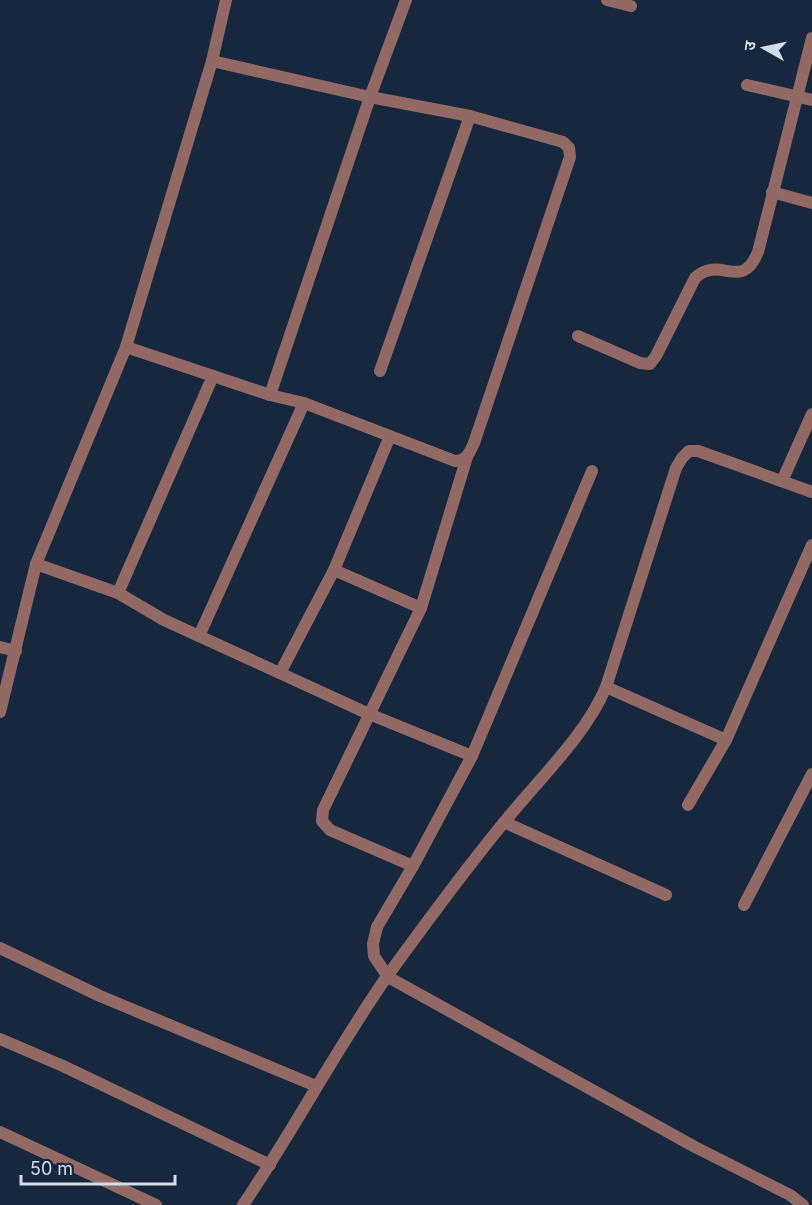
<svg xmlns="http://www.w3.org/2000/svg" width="812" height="1205" font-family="Inter,'Noto Sans Devanagari',sans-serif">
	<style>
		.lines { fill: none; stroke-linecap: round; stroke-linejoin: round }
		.minor { stroke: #936965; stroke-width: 12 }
	</style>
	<rect width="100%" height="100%" fill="#17273e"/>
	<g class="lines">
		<g class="minor">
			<polyline points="607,0 631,6"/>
			<polyline points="212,61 370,97 470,116 380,371"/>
			<polyline points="747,85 812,100"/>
			<polyline points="772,192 812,203"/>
			<path d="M578,336L640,363L650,364L656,356L695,278C721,254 741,293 758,252L812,38"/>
			<path d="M126,347L270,395L304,403L455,461C467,461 470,452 474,443L570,157L569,148L563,142L470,116"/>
			<polyline points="270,395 370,97 406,0"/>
			<polyline points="592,471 472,756 413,866 377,927 373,944 374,956 388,977 695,1147 790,1195 803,1205"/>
			<polyline points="782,481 812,414"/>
			<polyline points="36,564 118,593 164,620 369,714 472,756"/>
			<polyline points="334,570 421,608"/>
			<polyline points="118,593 213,376"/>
			<polyline points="199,636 304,403"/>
			<polyline points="0,647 16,651"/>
			<polyline points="280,673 334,570 390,436"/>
			<polyline points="606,687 726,740"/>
			<polyline points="0,712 36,564 126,347 212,61 226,0"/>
			<polyline points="688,805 726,740 812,545"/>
			<polyline points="504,822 666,895"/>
			<polyline points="413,866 330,830 322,821 323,810 421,608 467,457"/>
			<polyline points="744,905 812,774"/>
			<polyline points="0,948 100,996 316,1086"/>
			<polyline points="0,1039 63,1066 270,1165"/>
			<polyline points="0,1132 156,1205"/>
			<path d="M243,1205C294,1130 336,1049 388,975C426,923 465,869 506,820C539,779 586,735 606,687L676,468L682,458L689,451H698L812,492"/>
		</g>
	</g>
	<g transform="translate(764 48) rotate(279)" stroke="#17273e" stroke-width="4.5" paint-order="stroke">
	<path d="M0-4.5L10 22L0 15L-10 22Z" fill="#d2ddec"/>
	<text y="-9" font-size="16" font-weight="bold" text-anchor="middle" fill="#d2ddec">उ</text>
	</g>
	<path d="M21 1175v9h154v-9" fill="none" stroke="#d2ddec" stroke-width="3"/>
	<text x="30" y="1175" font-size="18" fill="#d2ddec" stroke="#17273e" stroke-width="4.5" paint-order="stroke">50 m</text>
</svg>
